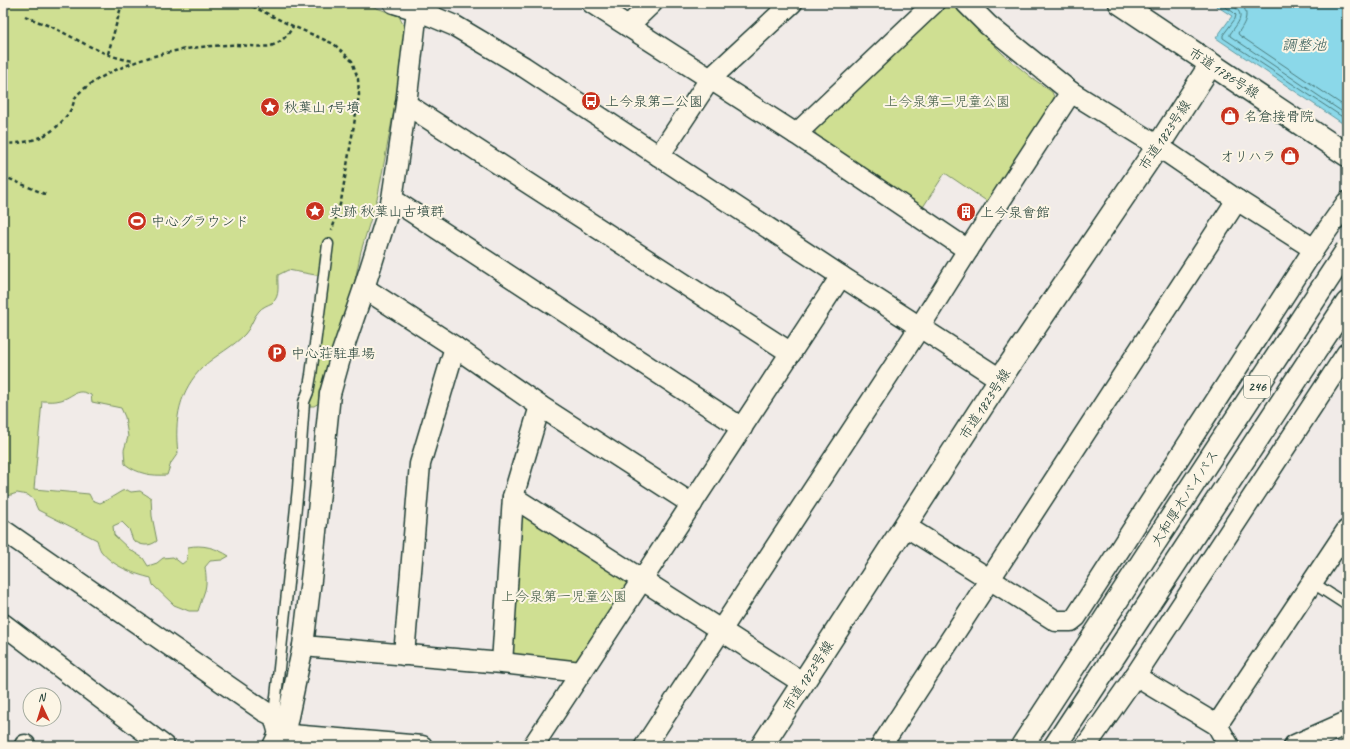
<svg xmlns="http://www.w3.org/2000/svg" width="1350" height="749" font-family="Caveat,'Klee One',sans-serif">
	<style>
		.green { fill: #cfdf92; stroke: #778e63 }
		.water { fill: #8bd8e9; stroke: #609aa1 }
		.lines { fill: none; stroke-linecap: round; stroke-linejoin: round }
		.shore { stroke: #4a7b7c; stroke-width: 1 }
		.service-casing { stroke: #1f3d34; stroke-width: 13 }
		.minor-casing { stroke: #1f3d34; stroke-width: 23 }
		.tertiary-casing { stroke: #1f3d34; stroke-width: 25 }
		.trunk-casing { stroke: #1f3d34; stroke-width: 25 }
		.path { stroke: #1f3d34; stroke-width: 2.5; stroke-dasharray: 4 3; stroke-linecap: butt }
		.service { stroke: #fcf5e5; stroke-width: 10 }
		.minor { stroke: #fcf5e5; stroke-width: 20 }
		.tertiary { stroke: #fcf5e5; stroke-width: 22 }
		.trunk { stroke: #fcf5e5; stroke-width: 22 }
		.trunk-bridge-casing { stroke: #1f3d34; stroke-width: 25; stroke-linecap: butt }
		.trunk-bridge { stroke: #fcf5e5; stroke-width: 22 }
		.labels { text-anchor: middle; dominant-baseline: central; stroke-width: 4; stroke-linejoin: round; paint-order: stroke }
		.shield { fill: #fcf5e5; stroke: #617469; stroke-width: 1 }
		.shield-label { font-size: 13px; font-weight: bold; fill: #1f3d34 }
		.street-label { font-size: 14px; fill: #1f3d34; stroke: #fcf5e5 }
		.poi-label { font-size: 14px; fill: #1f3d34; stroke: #fcf5e5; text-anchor: start }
		.park-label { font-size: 14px; fill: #425d47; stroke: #fcf5e5 }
		.water-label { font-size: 15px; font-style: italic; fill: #355c58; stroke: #fcf5e5 }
	</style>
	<rect width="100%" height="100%" fill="#f1ebe8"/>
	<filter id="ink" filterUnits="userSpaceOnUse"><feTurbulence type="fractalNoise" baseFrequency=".025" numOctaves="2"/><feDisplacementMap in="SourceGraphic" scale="8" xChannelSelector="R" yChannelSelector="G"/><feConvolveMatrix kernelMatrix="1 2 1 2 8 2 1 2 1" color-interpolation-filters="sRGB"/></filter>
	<g filter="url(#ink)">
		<g class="green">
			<path d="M3,3H363L399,16L405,29L396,99L378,195L361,251L353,290L319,391V403L314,406H309L314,366L321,276L288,270L278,275C277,284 281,296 272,303C268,305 262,307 259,311C253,317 251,328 245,334C233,347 216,355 204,366C179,390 174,420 178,453L171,463L167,475C151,476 138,474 125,464L124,450L128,437L125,417L121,408L92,402L91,395C76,387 73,397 61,400C54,402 48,401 42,401L34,489L89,494L92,500L100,503L107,500L122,491L127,490L131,492L140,491L151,498L152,516L157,541C149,547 141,546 133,540L129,529L122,522L113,526L114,535L129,549L143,558L148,566L157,563L163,558L173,557L182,564L187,560L188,547C202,544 217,548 229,556L222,560L210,561L205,567C206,574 207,582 205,590C203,597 200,604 198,611H189L174,605L153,585L151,578C134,574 112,566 101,551C99,548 98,543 97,540L38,510L33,499L28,495L17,493L11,495L3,496Z"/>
			<polygon points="947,5 955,6 1003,54 1032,78 1052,92 1054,97 1054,104 991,204 945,173 923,207 818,138 815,132 817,123 941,8"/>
			<polygon points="527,513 630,583 579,662 513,655 510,651 520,514"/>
		</g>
		<polygon class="water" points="1212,3 1347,3 1347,122 1345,125 1216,38 1232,16"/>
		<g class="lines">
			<g class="shore">
				<polyline points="1219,3 1233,12 1236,15 1235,19 1223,35 1223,38 1347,120"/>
				<path d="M1229,3C1247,14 1240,20 1230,34V36L1347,115"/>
				<path d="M1240,3C1251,13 1245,23 1238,33L1239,35L1347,108"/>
			</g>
			<defs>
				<g id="service">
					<polyline points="1313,583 1347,605"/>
					<polyline points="274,716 298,488 304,402 308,392 311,375 328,244"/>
				</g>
				<g id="minor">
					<polyline points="394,3 417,10 455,26 524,67 841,276 1000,379"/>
					<polyline points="592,3 796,134 968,250"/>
					<polyline points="966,3 988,25 1071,92 1158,146 1237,200 1314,249"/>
					<polyline points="628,26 652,3"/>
					<polyline points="406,104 791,353"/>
					<polyline points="796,134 934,3"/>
					<polyline points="659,156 710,79 792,3"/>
					<polyline points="392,199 742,428"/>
					<polyline points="364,288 455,347 540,406 692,504"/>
					<polyline points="513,497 803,683"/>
					<polyline points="905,526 1056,621 1071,621 1076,617 1314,249 1347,202"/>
					<polyline points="3,530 264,711 274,716 279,734"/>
					<polyline points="3,624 164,746"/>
					<polyline points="303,646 502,663 581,672"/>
					<polyline points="404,655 420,464 455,347"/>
					<polyline points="502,663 513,497 540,406"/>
					<polyline points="1135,676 1217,725 1229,746"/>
					<polyline points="1217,725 1347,530"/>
					<polyline points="279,734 422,746"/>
					<polyline points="25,746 25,745"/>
					<polyline points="273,746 279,734 286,726 303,646 312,571 330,394 341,355 364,288 392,199 406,104 417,10 420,3"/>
					<polyline points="533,746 841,276"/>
					<polyline points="645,746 914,336 968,250 1071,92"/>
					<polyline points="881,746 1237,200"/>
					<polyline points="1086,746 1135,676 1347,353"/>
				</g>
				<g id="tertiary">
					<polyline points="1120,3 1347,155"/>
					<polyline points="762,746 1000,379 1158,146 1211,64"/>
					<polyline points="1295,746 1347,723"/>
				</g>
				<g id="trunk">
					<polyline points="1022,746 1167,524"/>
					<polyline points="1055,746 1347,303"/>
				</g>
			</defs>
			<use href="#service" class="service-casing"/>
			<use href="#minor" class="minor-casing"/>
			<use href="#tertiary" class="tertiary-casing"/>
			<use href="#trunk" class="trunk-casing"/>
			<g class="path">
				<polyline points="246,3 286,23 334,44 352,61 358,79 359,95 341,201 332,230"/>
				<path d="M25,16C35,21 46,24 56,29C81,41 106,58 134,61"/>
				<polyline points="108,54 121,7"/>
				<path d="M3,144C32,143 53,137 70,111C74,106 73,99 78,94C96,77 123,66 147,58C174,50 200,46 228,45C239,44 261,48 271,46C280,43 289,35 293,26"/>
				<polyline points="3,176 47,195"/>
			</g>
			<use href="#service" class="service"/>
			<use href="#minor" class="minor"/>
			<use href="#tertiary" class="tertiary"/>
			<use href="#trunk" class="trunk"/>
			<defs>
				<polyline id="trunk-bridge" points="1167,524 1347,250"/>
			</defs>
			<use href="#trunk-bridge" class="trunk-bridge-casing"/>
			<use href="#trunk-bridge" class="trunk-bridge"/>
		</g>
	</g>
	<defs>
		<symbol id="bus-disc" viewBox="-11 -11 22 22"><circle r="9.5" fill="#c8321e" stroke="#fcf5e5"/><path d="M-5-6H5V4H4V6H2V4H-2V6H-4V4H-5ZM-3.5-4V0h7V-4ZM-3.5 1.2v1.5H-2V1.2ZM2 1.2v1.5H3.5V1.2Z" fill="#fff"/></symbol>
		<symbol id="sight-disc" viewBox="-11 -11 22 22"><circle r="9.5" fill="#c8321e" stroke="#fcf5e5"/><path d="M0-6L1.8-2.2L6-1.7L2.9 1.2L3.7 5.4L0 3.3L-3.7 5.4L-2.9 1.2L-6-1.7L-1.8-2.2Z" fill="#fff"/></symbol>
		<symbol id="shop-disc" viewBox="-11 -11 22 22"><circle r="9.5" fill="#c8321e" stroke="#fcf5e5"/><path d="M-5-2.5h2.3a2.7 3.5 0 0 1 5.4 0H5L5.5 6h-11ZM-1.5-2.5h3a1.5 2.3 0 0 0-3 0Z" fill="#fff"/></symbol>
		<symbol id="building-disc" viewBox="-11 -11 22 22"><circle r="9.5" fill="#c8321e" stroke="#fcf5e5"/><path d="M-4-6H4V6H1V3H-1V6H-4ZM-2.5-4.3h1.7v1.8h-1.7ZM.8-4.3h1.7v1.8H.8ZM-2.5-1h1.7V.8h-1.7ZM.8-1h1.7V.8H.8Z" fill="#fff"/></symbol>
		<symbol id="stadium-disc" viewBox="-11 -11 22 22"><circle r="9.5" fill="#c8321e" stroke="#fcf5e5"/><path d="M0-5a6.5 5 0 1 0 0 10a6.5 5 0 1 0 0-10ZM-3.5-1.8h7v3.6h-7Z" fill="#fff"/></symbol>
		<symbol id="parking-disc" viewBox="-11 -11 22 22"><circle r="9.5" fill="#c8321e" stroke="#fcf5e5"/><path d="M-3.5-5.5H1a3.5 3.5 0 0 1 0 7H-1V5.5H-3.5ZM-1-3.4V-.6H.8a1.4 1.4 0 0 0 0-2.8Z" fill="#fff"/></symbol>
	</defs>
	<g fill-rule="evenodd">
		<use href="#bus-disc" x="580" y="90" width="22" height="22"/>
		<use href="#sight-disc" x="259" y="96" width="22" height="22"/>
		<use href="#shop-disc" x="1219" y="105" width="22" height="22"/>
		<use href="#shop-disc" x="1279" y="145" width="22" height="22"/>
		<use href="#sight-disc" x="304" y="200" width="22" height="22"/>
		<use href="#building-disc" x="955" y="201" width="22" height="22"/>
		<use href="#stadium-disc" x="126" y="210" width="22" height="22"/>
		<use href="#parking-disc" x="266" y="342" width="22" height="22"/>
	</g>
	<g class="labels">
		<rect class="shield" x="1244" y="376" width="26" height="22" rx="3"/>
		<g class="shield-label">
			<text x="1257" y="387">246</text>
		</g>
		<g class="street-label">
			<text transform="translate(1224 73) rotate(33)">市道1786号線</text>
			<text transform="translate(1165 135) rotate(-56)">市道1823号線</text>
			<text transform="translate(985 404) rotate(-57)">市道1823号線</text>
			<text transform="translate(1185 498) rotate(-57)">大和厚木バイパス</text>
			<text transform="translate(808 676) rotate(-57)">市道1823号線</text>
		</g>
		<g class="poi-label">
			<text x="605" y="101">上今泉第二公園</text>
			<text x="284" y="107">秋葉山1号墳</text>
			<text x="1244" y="116">名倉接骨院</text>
			<text x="1276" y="156" text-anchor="end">オリハラ</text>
			<text x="329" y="211">史跡 秋葉山古墳群</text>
			<text x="980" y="212">上今泉會館</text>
			<text x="151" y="221">中心グラウンド</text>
			<text x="291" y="353">中心荘駐車場</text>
		</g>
		<g class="park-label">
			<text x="947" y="101">上今泉第二児童公園</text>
			<text x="564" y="596">上今泉第一児童公園</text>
		</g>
		<g class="water-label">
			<text x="1304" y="45">調整池</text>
		</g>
	</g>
	<rect width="1350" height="749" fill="none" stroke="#fcf5e5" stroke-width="16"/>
	<rect x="8" y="8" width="1334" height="733" fill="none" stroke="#1f3d34" stroke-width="1.5" filter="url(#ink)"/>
	<g transform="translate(42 707) rotate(356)"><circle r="19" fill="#fcf5e5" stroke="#a4ab9e"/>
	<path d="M0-3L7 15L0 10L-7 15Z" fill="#c8321e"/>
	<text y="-6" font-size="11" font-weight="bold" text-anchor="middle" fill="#1f3d34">N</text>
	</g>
</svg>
